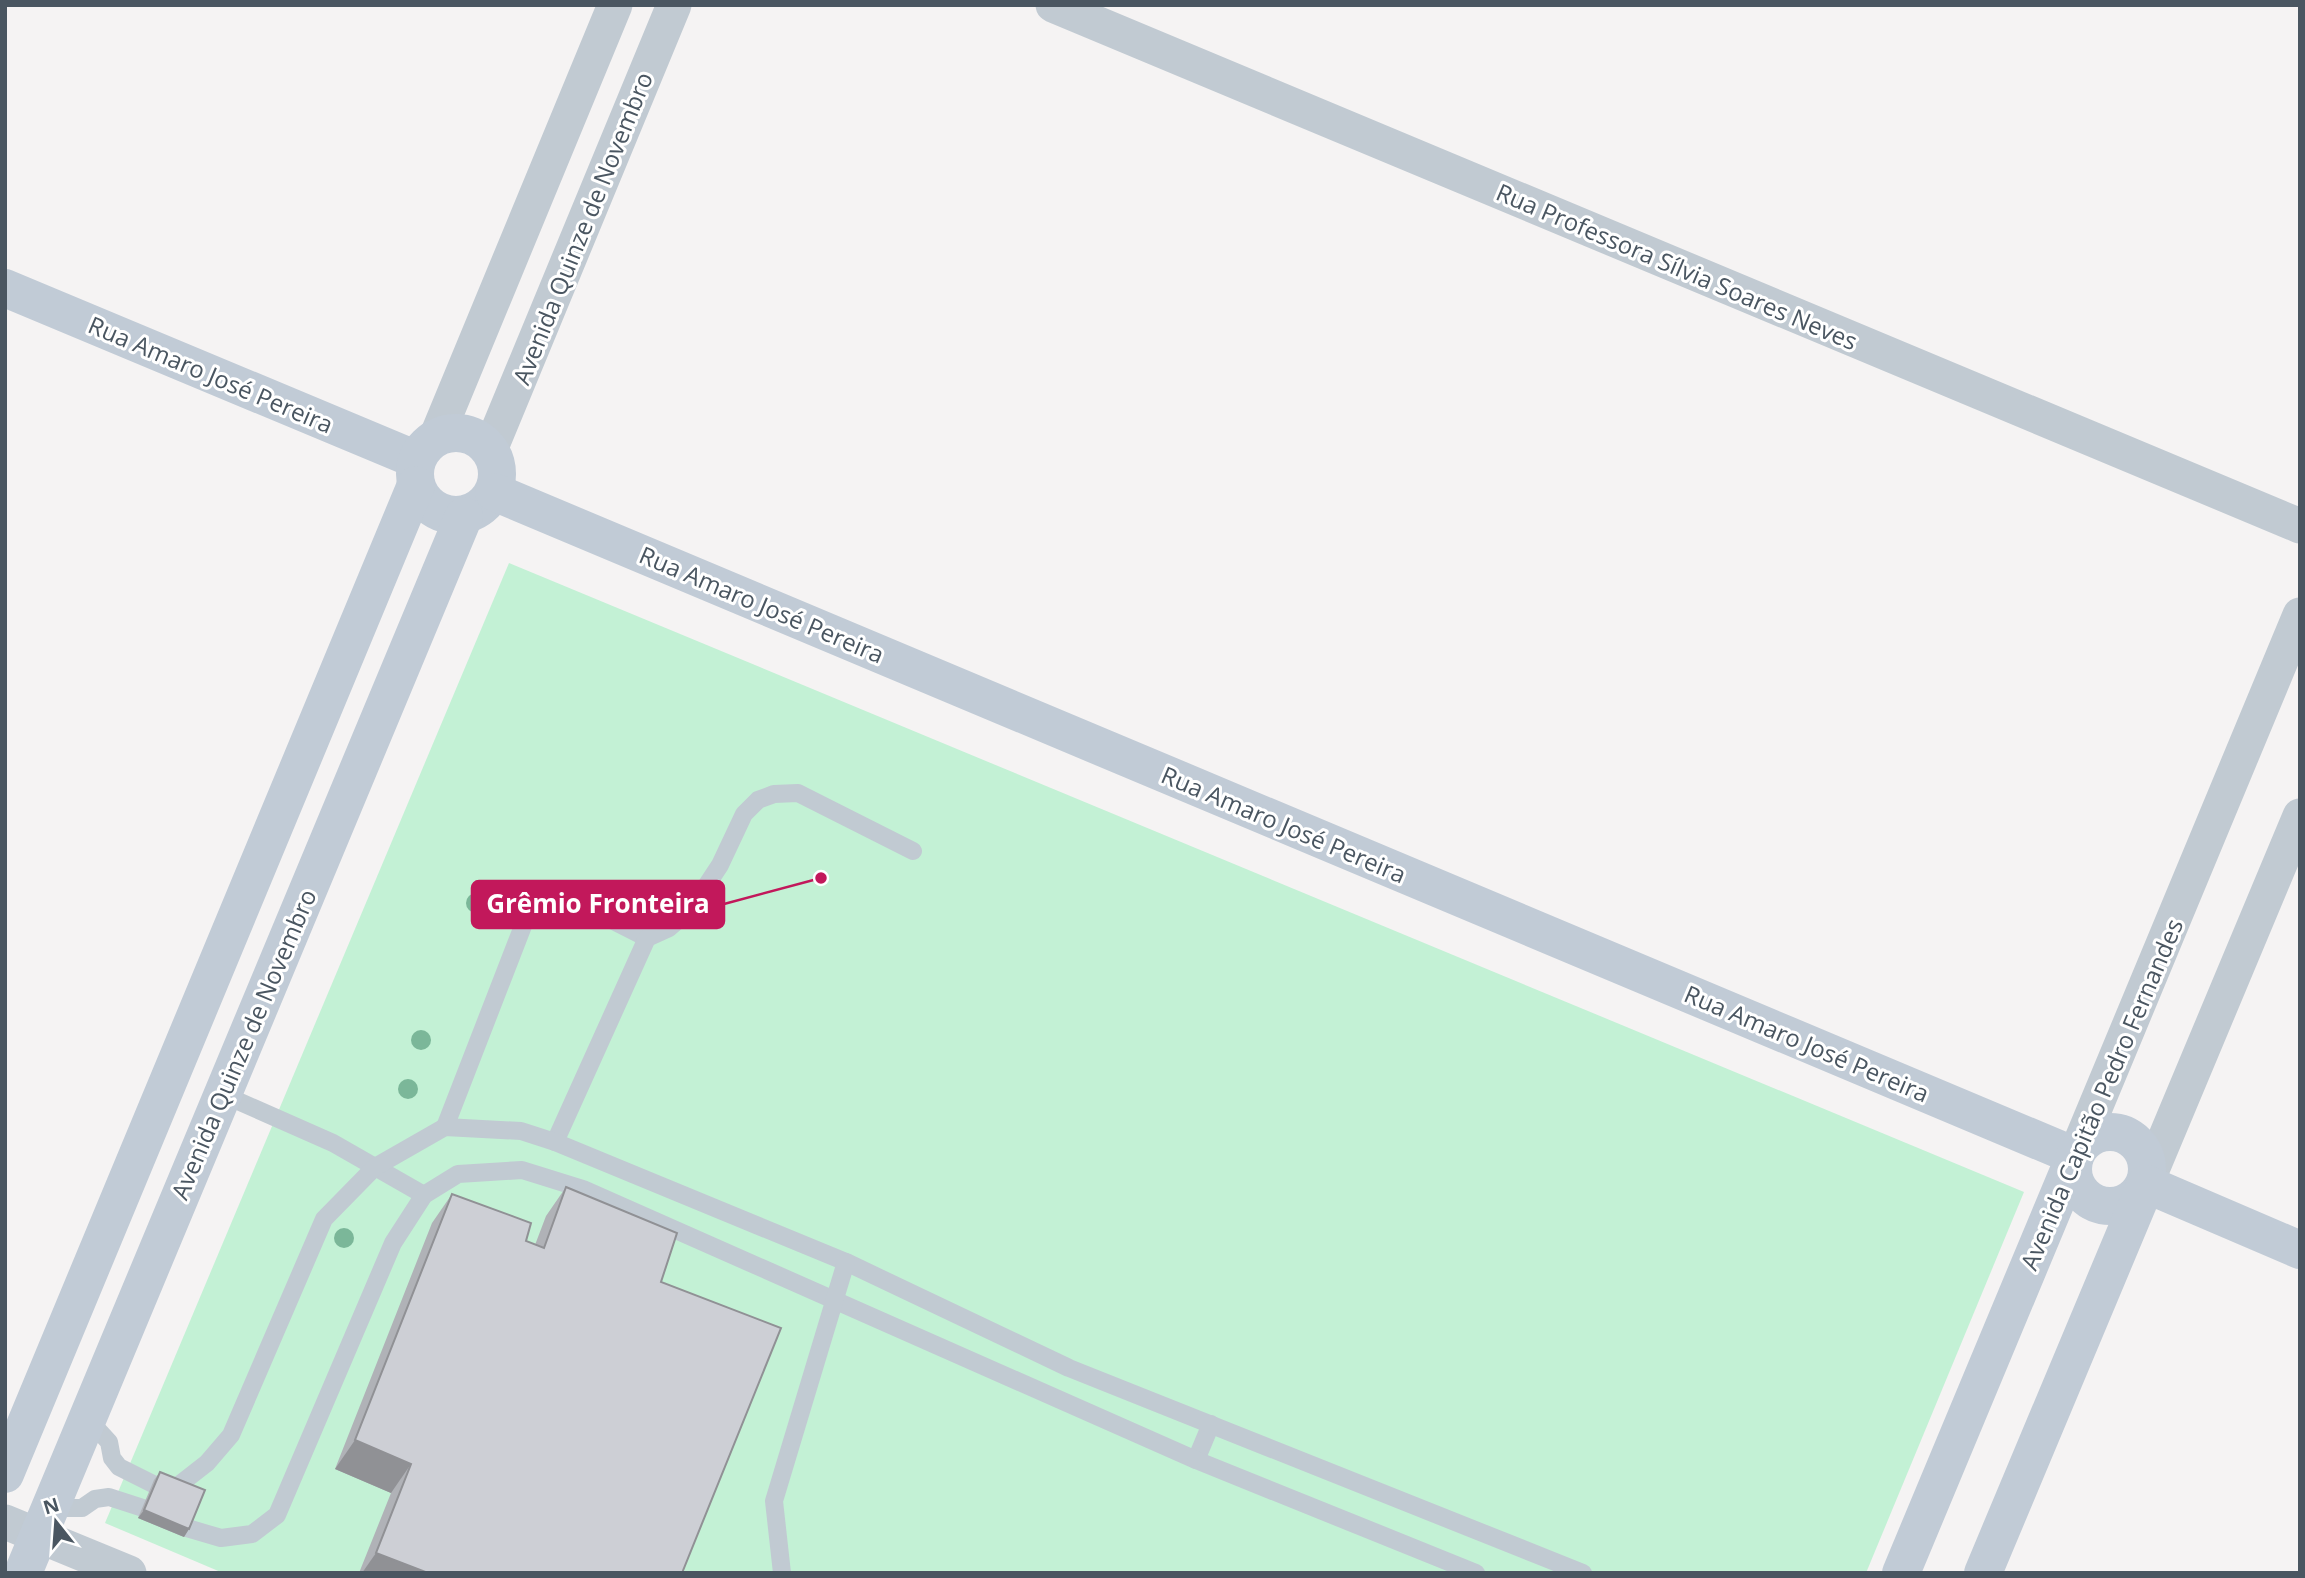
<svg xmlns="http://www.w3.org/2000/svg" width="2305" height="1578" font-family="'Open Sans',sans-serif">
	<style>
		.green { fill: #c3f1d5 }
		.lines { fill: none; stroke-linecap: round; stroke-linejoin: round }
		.lane { stroke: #c1cad2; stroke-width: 18 }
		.street { stroke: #c1cad2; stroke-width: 35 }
		.secondary { stroke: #c1cbd6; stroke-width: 38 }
		.tree { fill: #7bb799 }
		.wall { fill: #b0b2b7 }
		.shaded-wall { fill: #909195 }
		.building { fill: #cdcfd5; stroke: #909195; stroke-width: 2 }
		.labels { text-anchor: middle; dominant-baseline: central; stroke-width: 6; stroke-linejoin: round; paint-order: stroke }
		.street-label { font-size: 24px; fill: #4a5661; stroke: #fff }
		.leader { fill: none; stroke: #c2185b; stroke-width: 2.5 }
		.callout-dot { fill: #c2185b; stroke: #fff; stroke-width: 2.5 }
		.callout { fill: #c2185b; stroke: #c2185b; stroke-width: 2.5 }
		.callout-label { font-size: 26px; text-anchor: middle; font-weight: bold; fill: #fff }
	</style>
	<rect width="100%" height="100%" fill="#f5f3f3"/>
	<polygon class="green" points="509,563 2024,1192 1866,1573 223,1573 105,1523"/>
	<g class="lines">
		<g class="lane">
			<polyline points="222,1094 333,1143 424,1195"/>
			<polyline points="445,1127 528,913 534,905 560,894 647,938"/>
			<polyline points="555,1142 647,938 669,928 691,909 720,865 744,814 758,800 774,794 798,793 913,851"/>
			<polyline points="87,1418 109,1442 112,1458 119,1467 153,1484"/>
			<polyline points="1196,1460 1211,1424"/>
			<polyline points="175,1488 207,1463 231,1435 324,1219 375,1167 445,1127 521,1131 555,1142 846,1262 1069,1368 1583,1573"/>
			<polyline points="50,1508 82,1508 95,1499 109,1497 143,1508"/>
			<polyline points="187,1528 221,1538 252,1534 277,1515 393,1243 424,1195 458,1174 522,1170 583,1189 1196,1460 1476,1573"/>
			<polyline points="782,1573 774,1501 846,1262"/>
		</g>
		<g class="street">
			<polyline points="1053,5 2300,526"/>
			<polyline points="436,438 615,5"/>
			<polyline points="490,450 674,5"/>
			<polyline points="2075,1156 2300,615"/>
			<polyline points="2146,1184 2300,816"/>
			<polyline points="5,1522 129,1573"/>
		</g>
		<g class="secondary">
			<polyline points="5,288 417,460"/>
			<circle cx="456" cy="474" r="41"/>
			<polyline points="494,492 2075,1156 1901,1573"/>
			<circle cx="2110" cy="1169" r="37"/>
			<polyline points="5,1474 416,485"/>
			<polyline points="23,1573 464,516"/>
			<polyline points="1983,1573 2146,1184 2300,1250"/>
		</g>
	</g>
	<g class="tree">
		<circle cx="476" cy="903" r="10"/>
		<circle cx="421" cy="1040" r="10"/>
		<circle cx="408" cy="1089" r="10"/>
		<circle cx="344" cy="1238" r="10"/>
	</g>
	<g class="wall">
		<polygon points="566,1187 661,1282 682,1573 359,1573 391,1493 335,1469 432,1223 452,1194 526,1241 535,1245 546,1216"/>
		<polygon points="160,1472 189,1529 184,1537 138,1518 154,1480"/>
	</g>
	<g class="shaded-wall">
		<polygon points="355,1440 411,1464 391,1493 335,1469"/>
		<polygon points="144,1510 189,1529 184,1537 138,1518"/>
		<polygon points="376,1553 428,1573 362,1573"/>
	</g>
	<g class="building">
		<polygon points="566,1187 677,1233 661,1282 781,1328 682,1573 428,1573 376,1553 411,1464 355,1440 452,1194 531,1223 526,1241 544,1248"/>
		<polygon points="160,1472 205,1490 189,1529 144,1510"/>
	</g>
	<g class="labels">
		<g class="street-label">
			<text transform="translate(582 228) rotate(-68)">Avenida Quinze de Novembro</text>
			<text transform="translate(1677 266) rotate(23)">Rua Professora Sílvia Soares Neves</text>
			<text transform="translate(211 374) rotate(23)">Rua Amaro José Pereira</text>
			<text transform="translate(762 604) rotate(23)">Rua Amaro José Pereira</text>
			<text transform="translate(1284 824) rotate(23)">Rua Amaro José Pereira</text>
			<text transform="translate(1807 1043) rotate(23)">Rua Amaro José Pereira</text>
			<text transform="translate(243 1044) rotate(-67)">Avenida Quinze de Novembro</text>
			<text transform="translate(2101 1094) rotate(-67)">Avenida Capitão Pedro Fernandes</text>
		</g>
	</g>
	<path class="leader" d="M821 878L724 904"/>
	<circle class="callout-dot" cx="821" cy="878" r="7"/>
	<rect class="callout" x="472" y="881" width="252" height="47" rx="7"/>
	<g class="callout-label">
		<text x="598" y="913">Grêmio Fronteira</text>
	</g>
	<rect width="2305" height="1578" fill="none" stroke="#4a5661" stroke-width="14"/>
	<g transform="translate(56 1522) rotate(343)" stroke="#ffffff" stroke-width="5" paint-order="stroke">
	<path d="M0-5L12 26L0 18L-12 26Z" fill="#4a5661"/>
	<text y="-10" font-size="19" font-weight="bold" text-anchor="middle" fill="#4a5661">N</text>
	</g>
</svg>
